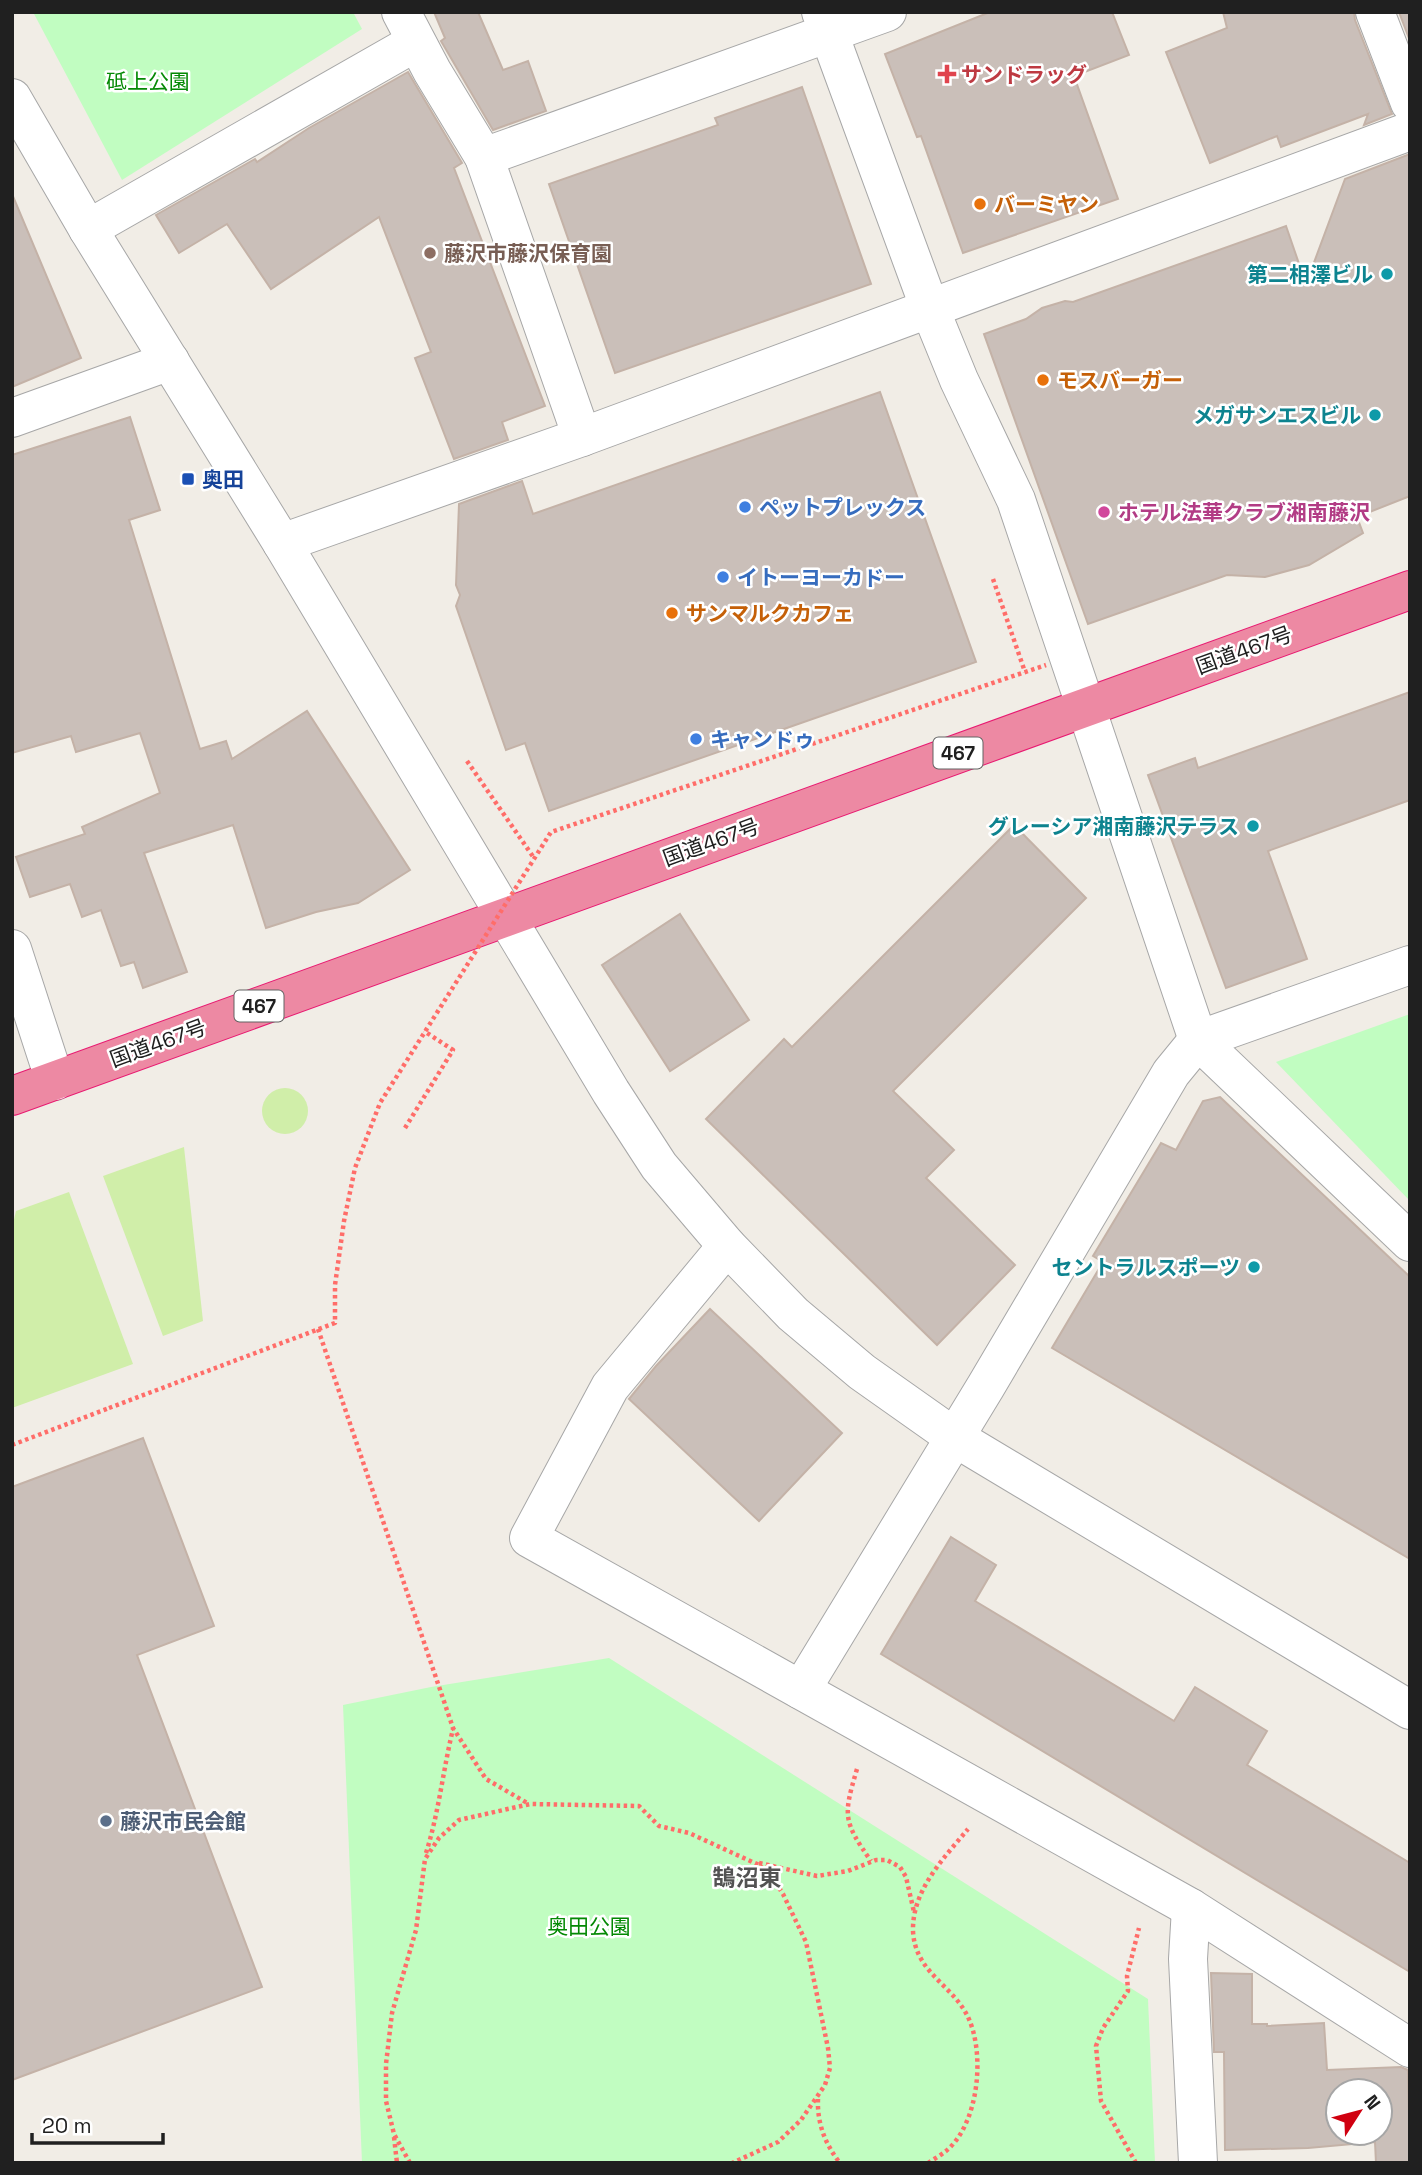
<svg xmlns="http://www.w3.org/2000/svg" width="1422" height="2175" font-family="'Space Grotesk','Noto Sans JP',sans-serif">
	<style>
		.grass { fill: #d0eea9 }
		.park { fill: #c1fdc1 }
		.building { fill: #cabfb9; stroke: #c4b2a7; stroke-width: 2; fill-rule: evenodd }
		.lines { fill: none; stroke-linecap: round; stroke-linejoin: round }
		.minor-casing { stroke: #a7a7a7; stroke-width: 40 }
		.highway-casing { stroke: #e81a71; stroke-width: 40 }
		.path { stroke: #ff6d69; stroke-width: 4.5; stroke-dasharray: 3.5 3.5; stroke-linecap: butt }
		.minor { stroke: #fff; stroke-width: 38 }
		.highway { stroke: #ed89a3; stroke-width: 38 }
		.path-bridge { stroke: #ff6d69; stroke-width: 4.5; stroke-dasharray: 3.5 3.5; stroke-linecap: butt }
		.health-dot { fill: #e0444e; stroke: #fff; stroke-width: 2.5 }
		.food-dot { fill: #e8710a; stroke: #fff; stroke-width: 2.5 }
		.education-dot { fill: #8d6e63; stroke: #fff; stroke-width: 2.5 }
		.culture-dot { fill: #0f9aa8; stroke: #fff; stroke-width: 2.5 }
		.transit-dot { fill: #1a4fb4; stroke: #fff; stroke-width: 2.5 }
		.shop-dot { fill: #3f7fe0; stroke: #fff; stroke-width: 2.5 }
		.hotel-dot { fill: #d1479c; stroke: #fff; stroke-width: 2.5 }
		.service-dot { fill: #5c6f8a; stroke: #fff; stroke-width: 2.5 }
		.labels { text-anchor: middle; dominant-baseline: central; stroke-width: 5; stroke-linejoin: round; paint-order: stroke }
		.shield { fill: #fff; stroke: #636363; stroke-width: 2 }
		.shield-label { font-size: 19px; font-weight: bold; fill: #202020 }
		.health-label { font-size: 21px; font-weight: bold; fill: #be3a42; stroke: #fff; text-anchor: start }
		.park-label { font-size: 21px; fill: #048904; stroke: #fff }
		.food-label { font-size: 21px; font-weight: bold; fill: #c56008; stroke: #fff; text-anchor: start }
		.education-label { font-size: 21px; font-weight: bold; fill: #785e54; stroke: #fff; text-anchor: start }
		.culture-label { font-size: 21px; font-weight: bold; fill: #0d838f; stroke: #fff; text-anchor: end }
		.transit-label { font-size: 21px; font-weight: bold; fill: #164399; stroke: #fff; text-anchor: start }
		.shop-label { font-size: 21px; font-weight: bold; fill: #366cbe; stroke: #fff; text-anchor: start }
		.hotel-label { font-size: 21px; font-weight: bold; fill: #b23c85; stroke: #fff; text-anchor: start }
		.street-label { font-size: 21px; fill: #202020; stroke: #fff }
		.service-label { font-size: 21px; font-weight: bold; fill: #4e5e75; stroke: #fff; text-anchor: start }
		.neighbourhood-label { font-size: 23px; font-weight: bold; fill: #535353; stroke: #fff }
	</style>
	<rect width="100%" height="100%" fill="#f1ede6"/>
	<g class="grass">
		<circle cx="285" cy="1111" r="23"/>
		<polygon points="184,1147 203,1321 163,1336 103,1176"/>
		<polygon points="69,1192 133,1364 12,1408 12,1228 16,1211"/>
	</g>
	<g class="park">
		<polygon points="33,12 353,12 362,29 122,180"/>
		<polygon points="1410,1014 1410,1201 1276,1062"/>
		<polygon points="609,1658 1148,1999 1155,2163 362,2163 343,1705 431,1687"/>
	</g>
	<g class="building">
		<polygon points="434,12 478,12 503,70 528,61 546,111 493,130 441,41 445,38"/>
		<polygon points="990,12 1112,12 1129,55 1074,76 1118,199 963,253 921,136 917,137 885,54"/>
		<polygon points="1223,12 1354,12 1355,20 1392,114 1364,125 1368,114 1281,147 1277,136 1210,163 1166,52 1227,28"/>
		<polygon points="1399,12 1410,12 1410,41"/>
		<polygon points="408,72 462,163 454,168 545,406 502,422 508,440 454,459 415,358 431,352 379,217 271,289 227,224 179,253 156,215 255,159 257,162 309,128"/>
		<polygon points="802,87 871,284 615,373 549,184 718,125 715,118"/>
		<polygon points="1410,154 1410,496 1357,517 1363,533 1309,565 1265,577 1227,575 1088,624 984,334 1026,319 1042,308 1065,301 1073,302 1286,226 1306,284 1345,179"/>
		<polygon points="12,194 81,358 12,387"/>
		<polygon points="880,392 976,662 549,811 525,743 506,750 456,606 460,595 456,585 459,504 522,481 533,514"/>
		<polygon points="130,417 160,510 129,520 200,749 226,741 232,759 307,711 410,870 358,903 316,912 266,928 233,825 144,853 187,972 143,988 134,962 121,966 101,910 82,917 70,884 30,897 16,857 85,834 82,827 160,793 140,733 76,752 71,736 12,753 12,455"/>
		<polygon points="1410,692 1410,800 1268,851 1307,959 1226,988 1148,775 1195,758 1198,768"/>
		<polygon points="1014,825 1086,898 893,1091 954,1150 926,1178 1015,1265 937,1345 706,1119 784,1039 792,1047"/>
		<polygon points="680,914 749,1020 670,1071 602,965"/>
		<polygon points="1220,1097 1410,1277 1410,1559 1052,1348 1103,1262 1093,1256 1161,1143 1176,1150 1203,1101"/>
		<polygon points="710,1309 842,1433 759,1521 629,1399 656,1366"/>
		<polygon points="143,1438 214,1626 137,1655 262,1987 12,2080 12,1487"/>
		<polygon points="951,1537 996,1565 975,1601 1174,1721 1195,1687 1267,1731 1247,1765 1410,1863 1410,1972 881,1654"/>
		<path d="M1211,1973L1252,1974V2024H1267V2026L1324,2023L1327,2070L1401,2067L1408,2070L1410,2163H1376L1375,2142L1308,2148L1225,2150L1224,2052H1214ZM1338,2091H1380V2133H1338Z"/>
	</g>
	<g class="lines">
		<defs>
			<g id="minor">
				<polyline points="401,12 432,71 484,157 582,437"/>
				<polyline points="821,12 930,309 959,380 1016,500 1198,1040 1410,1242"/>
				<polyline points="1375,12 1410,103"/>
				<polyline points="12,98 88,229 282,543 611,1092 659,1166 727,1246 793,1314 862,1372 954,1437 1410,1710"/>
				<polyline points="484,157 887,12"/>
				<polyline points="88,229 416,42"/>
				<polyline points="12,418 170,361"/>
				<polyline points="282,543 582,437 1410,131"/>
				<polyline points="12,949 55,1081"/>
				<polyline points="727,1246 610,1387 529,1538 1191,1908 1410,2048"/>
				<polyline points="801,1690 986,1386 1171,1073 1198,1040 1410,965"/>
				<polyline points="1191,1908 1188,1959 1198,2163"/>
			</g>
			<polyline id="highway" points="12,1096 1410,590"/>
		</defs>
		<use href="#minor" class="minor-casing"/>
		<use href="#highway" class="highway-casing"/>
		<g class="path">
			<polyline points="993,579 1025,672"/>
			<polyline points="467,761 534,858"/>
			<polyline points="405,1128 453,1050 424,1031"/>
			<polyline points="318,1329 453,1728 486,1779 529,1804"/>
			<polyline points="12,1445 109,1408"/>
			<path d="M857,1769C843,1816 843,1821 871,1861"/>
			<path d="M426,1853C439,1812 443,1770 453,1729"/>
			<polyline points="759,1863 817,1876 848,1871 876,1860 887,1860 900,1867 906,1877 914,1912"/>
			<path d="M818,2099C817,2123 825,2144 840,2163"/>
			<polyline points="394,2137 397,2163"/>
			<polyline points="410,2163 394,2134 386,2101 386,2064 392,2013 416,1930 425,1859 439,1838 459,1820 530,1804 639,1806 659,1826 689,1833 759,1865 773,1878 783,1894 806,1942 828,2048 830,2068 825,2085 801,2120 778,2142 732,2163"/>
			<path d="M928,2163C934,2159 941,2155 946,2151C979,2124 986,2052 967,2015C951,1984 915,1972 913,1931C912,1890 944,1858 968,1829"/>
			<polyline points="1136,2163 1101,2101 1096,2046 1103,2028 1128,1991 1127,1976 1139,1928"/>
		</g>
		<use href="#minor" class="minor"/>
		<use href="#highway" class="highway"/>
		<polyline class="path-bridge" points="109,1408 335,1323 335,1285 344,1221 355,1168 380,1103 551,832 1046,665"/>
	</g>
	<path class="health-dot" d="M943.5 63.5h7v7h7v7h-7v7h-7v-7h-7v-7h7z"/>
	<g class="food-dot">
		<circle cx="980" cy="204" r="7"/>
		<circle cx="1043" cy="380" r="7"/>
		<circle cx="672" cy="613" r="7"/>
	</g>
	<circle class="education-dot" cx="430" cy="253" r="7"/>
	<g class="culture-dot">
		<circle cx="1387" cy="274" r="7"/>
		<circle cx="1375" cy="415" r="7"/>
		<circle cx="1253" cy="826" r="7"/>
		<circle cx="1254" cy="1267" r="7"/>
	</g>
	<rect class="transit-dot" x="181" y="472" width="14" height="14" rx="3.5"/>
	<g class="shop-dot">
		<circle cx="745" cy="507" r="7"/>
		<circle cx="723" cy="577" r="7"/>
		<circle cx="696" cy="739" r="7"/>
	</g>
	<circle class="hotel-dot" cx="1104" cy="512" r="7"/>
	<circle class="service-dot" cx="106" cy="1821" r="7"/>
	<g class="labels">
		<g class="shield">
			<rect x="933.5" y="737.5" width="49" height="31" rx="5"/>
			<rect x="234.5" y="990.5" width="49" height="31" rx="5"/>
		</g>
		<g class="shield-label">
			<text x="958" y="753">467</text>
			<text x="259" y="1006">467</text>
		</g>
		<g class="health-label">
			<text x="961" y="74">サンドラッグ</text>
		</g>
		<g class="park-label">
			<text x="148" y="81">砥上公園</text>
			<text x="589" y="1926">奥田公園</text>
		</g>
		<g class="food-label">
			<text x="994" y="204">バーミヤン</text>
			<text x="1057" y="380">モスバーガー</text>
			<text x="686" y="613">サンマルクカフェ</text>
		</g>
		<g class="education-label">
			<text x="444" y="253">藤沢市藤沢保育園</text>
		</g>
		<g class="culture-label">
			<text x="1373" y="274">第二相澤ビル</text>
			<text x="1361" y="415">メガサンエスビル</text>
			<text x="1239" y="826">グレーシア湘南藤沢テラス</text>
			<text x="1240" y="1267">セントラルスポーツ</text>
		</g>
		<g class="transit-label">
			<text x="202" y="479">奥田</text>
		</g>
		<g class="shop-label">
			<text x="759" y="507">ペットプレックス</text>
			<text x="737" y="577">イトーヨーカドー</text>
			<text x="710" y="739">キャンドゥ</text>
		</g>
		<g class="hotel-label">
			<text x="1118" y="512">ホテル法華クラブ湘南藤沢</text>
		</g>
		<g class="street-label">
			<text transform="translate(1244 650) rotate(-20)">国道467号</text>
			<text transform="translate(711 842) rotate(-20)">国道467号</text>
			<text transform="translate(158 1043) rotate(-20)">国道467号</text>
		</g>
		<g class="service-label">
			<text x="120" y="1821">藤沢市民会館</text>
		</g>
		<g class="neighbourhood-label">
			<text x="747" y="1878">鵠沼東</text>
		</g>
	</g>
	<rect width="1422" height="2175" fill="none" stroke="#202020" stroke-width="28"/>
	<g transform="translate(1359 2112) rotate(54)"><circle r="33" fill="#ffffff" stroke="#a6a6a6" stroke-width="2"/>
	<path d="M0-5L12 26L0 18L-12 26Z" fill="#d00010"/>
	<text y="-10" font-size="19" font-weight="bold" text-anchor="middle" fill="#202020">N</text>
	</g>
	<path d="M32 2133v10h131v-10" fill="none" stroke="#202020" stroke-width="3.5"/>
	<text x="42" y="2133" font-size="21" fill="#202020" stroke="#ffffff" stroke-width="5" paint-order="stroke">20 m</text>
</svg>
